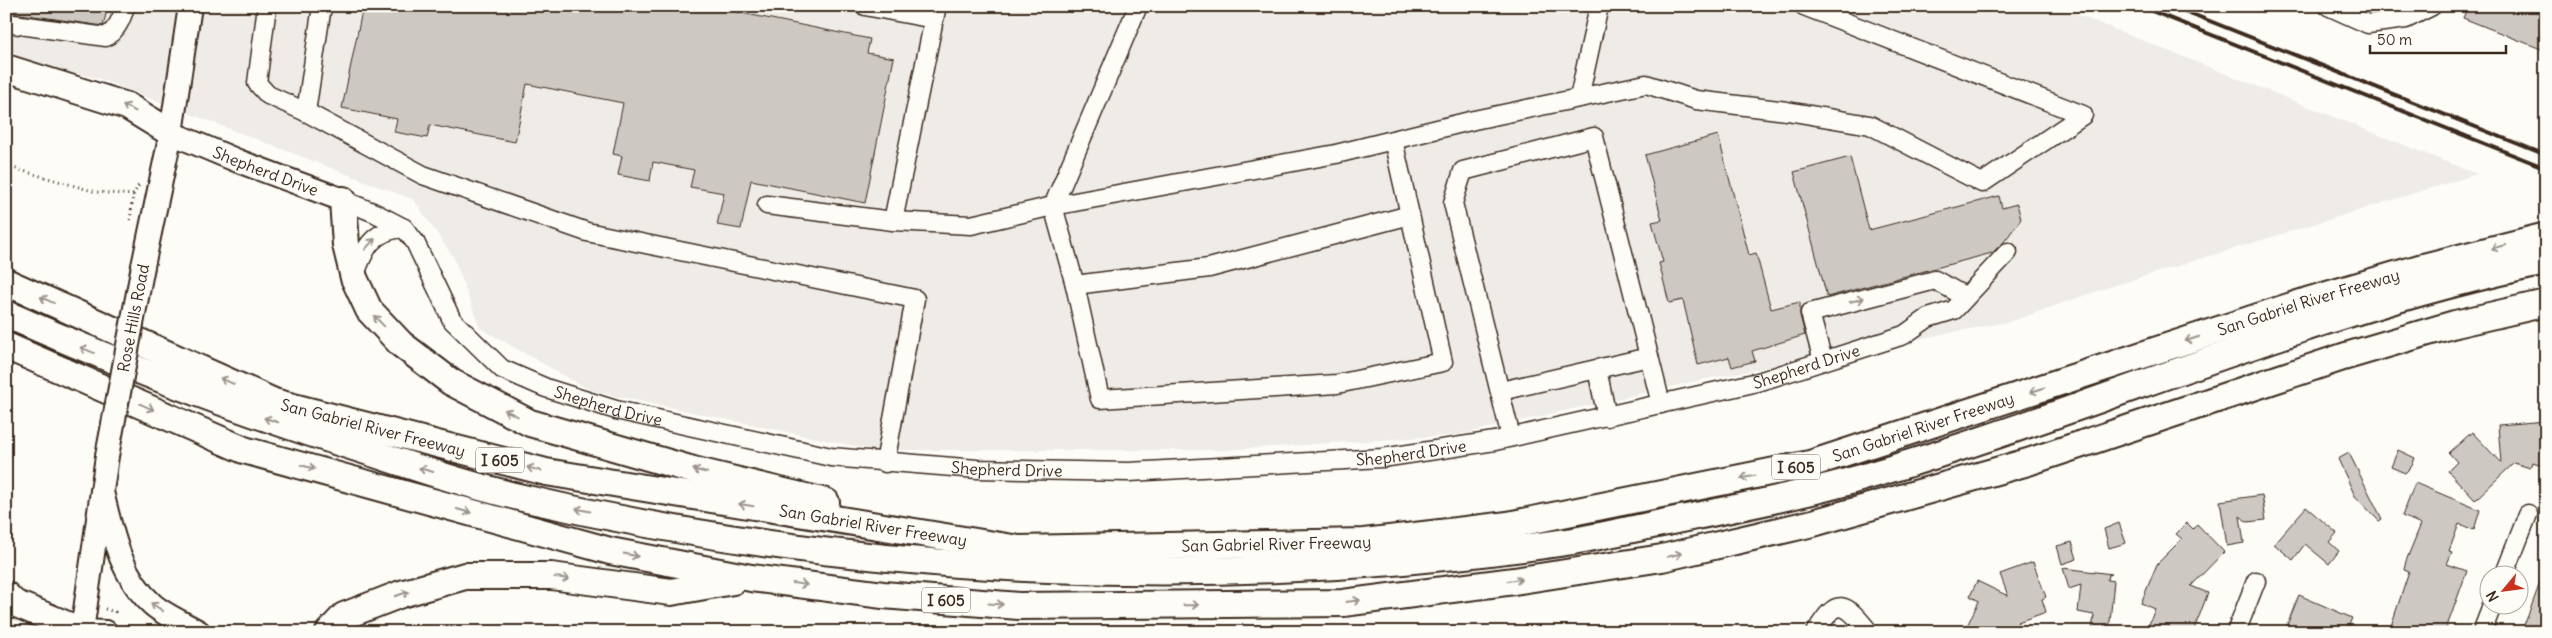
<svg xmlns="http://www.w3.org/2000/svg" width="2552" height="638" font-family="Delius,sans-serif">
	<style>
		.built { fill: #efece7 }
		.building { fill: #cdc8c2; stroke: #3b2a1e }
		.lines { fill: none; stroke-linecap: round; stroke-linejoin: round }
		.minor-casing { stroke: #3b2a1e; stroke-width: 21 }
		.major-casing { stroke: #3b2a1e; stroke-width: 26 }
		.highway-casing { stroke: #3b2a1e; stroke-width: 30 }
		.path { stroke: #3b2a1e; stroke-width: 3; stroke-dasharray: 1 4; stroke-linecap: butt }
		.minor { stroke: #fdfcf7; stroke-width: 18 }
		.major { stroke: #fdfcf7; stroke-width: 22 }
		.highway { stroke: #fdfcf7; stroke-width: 26 }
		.rail { stroke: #3b2a1e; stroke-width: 4 }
		.major-bridge-casing { stroke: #3b2a1e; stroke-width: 26; stroke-linecap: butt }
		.major-bridge { stroke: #fdfcf7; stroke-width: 22 }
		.oneway { stroke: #9c938a }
		.labels { text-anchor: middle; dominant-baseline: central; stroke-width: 4.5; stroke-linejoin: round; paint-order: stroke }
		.shield { fill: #fdfcf7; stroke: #75695f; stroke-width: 1 }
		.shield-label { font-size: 15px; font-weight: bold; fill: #3b2a1e }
		.street-label { font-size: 16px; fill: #3b2a1e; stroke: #fdfcf7 }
	</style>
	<rect width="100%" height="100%" fill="#fdfcf7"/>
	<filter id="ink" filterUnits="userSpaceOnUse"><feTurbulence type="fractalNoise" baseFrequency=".02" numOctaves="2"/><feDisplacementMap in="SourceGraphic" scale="10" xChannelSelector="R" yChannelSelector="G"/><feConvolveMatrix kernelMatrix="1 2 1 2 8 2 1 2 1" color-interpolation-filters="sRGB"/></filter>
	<g filter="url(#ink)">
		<polygon class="built" points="6,6 2056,6 2477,174 2106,288 2012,321 1701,380 1458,435 1225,450 873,450 591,391 480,328 454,258 414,200 97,78 6,59"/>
		<g class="building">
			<polygon points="7,6 108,6 103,26 7,12"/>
			<polygon points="363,6 707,6 870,39 867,53 894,58 865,203 751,180 741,229 717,225 724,193 690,187 694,170 653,162 650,181 618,175 622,156 613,154 623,103 527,84 515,142 430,125 427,138 394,132 397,119 342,108"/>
			<polygon points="2468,6 2546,6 2546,51 2463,18"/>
			<polygon points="1718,135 1749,255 1756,253 1771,309 1800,302 1800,315 1805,335 1752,351 1755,361 1732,367 1729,357 1698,365 1683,300 1669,303 1659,263 1663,262 1652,222 1662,220 1645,155"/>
			<polygon points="1850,157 1869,230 1999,196 2002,208 2017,204 2021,219 2004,242 1992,253 1827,297 1794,172"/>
			<polygon points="2546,421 2546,466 2532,462 2530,468 2514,463 2475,500 2448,471 2457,462 2449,453 2472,432 2501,463 2498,425"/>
			<polygon points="2398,450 2415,458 2412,466 2405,473 2391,467"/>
			<polygon points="2349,453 2382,519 2379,521 2355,496 2338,459"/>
			<polygon points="2415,483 2480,510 2474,530 2459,524 2449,551 2452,552 2447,564 2467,571 2445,632 2389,632 2409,572 2404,570 2406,561 2421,524 2402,516"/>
			<polygon points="2262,495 2266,520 2247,522 2240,516 2244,543 2227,546 2220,501"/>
			<polygon points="2306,507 2337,533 2329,542 2339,551 2329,564 2305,544 2293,560 2274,544"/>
			<polygon points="2119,523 2126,543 2109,548 2104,529"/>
			<polygon points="2187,523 2193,529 2197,524 2224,552 2191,586 2208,593 2193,632 2146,632 2155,609 2141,603 2157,564 2182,539 2176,534"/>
			<polygon points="2072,542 2077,559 2062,564 2057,546"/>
			<polygon points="2033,562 2046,597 2042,599 2046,612 2018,622 2013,632 1964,632 1979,601 1970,596 1977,581 2008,596 2000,574"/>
			<polygon points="2063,568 2112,574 2108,575 2107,580 2114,581 2109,631 2092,630 2094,615 2078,612 2081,585 2069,589"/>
			<polygon points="2544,572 2546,632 2521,632 2531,607"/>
			<polygon points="2299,595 2352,618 2346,632 2284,632"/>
		</g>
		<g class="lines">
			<defs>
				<g id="minor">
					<polyline points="267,6 257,83 268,95 306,112"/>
					<polyline points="322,6 306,112 423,175 587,232 915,299 885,463"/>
					<polyline points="865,6 934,19 937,6"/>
					<polyline points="1138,6 1053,206 1075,285 1209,268 1410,215 1393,140"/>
					<polyline points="2328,6 2368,24 2406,19 2432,6"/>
					<path d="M6,23L106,37C117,30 122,19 125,6"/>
					<polyline points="1579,98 1599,6"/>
					<path id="s1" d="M343,200L375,213L404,228L415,242L452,320L502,369L546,388L616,410L831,457L977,469L1129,472L1382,458L1495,441L1758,382L1904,335L1928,318L1954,310L2008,252"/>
					<polyline points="767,205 893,221 934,19"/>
					<polyline points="893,221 971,225 1053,206 1336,154 1474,120 1646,84 1696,100 1787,111 1870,125 1982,183 2083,115 1804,6"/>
					<path d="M354,277C364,250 371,230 404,228"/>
					<polyline points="1075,285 1100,399 1337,384 1443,362 1410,215"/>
					<polyline points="1823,361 1810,313 1935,280 1966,297"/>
					<polyline points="1597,369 1607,417"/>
					<polyline points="1501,391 1649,357"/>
					<polyline points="1511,437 1453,203 1463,171 1594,137 1661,404"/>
					<polyline points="2504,576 2528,514"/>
					<path d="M1816,632C1837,596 1845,602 1869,632"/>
					<polyline points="2236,632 2256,581"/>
					<polyline points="2482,632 2492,606"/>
				</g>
				<g id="major">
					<path id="s2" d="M171,133L238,161L343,200"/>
					<polyline points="143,266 171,133 190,6"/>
					<path d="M102,492C112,532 120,575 152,604C164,615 184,623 199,632"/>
					<polyline points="82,631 107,456"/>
					<polyline points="82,631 106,632"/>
				</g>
				<g id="highway">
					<polyline points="6,68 127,106 171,133"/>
					<polyline points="343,200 346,245 354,278 369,310 401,344 451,382 530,423 693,470 826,502"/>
					<path id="s3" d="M6,282L274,402L546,472L1019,549L1364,542L1508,525L1810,464L2307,301L2423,267L2546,236"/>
					<path d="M6,314C123,366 241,412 363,450C417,468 471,486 527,499C869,578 1226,593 1573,541C1607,535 1642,527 1676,520C1732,509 1788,498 1843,483C2079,417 2305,311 2546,262"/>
					<polyline points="6,346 244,450 610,551 751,578 883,595 1019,606 1343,603 1514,581 1662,558 1813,523 2028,462 2343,357 2455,324 2546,303"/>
					<polyline points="6,595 14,603 82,631"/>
					<polyline points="329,632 344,616 401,594 465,576 551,576 671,592 733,581"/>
				</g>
			</defs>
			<use href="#minor" class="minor-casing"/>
			<use href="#major" class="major-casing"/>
			<use href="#highway" class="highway-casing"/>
			<g class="path">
				<polyline points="6,166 96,192 133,195 130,221"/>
				<polyline points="133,195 139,185"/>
				<polyline points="105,609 115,612 114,615"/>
			</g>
			<use href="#minor" class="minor"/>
			<use href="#major" class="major"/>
			<use href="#highway" class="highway"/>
			<g class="rail">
				<polyline points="2139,6 2546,168"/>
				<polyline points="2172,6 2546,155"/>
			</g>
			<defs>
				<polyline id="major-bridge" points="107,456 143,266"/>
			</defs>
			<use href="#major-bridge" class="major-bridge-casing"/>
			<use href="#major-bridge" class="major-bridge"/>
		</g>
		<defs><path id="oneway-shaft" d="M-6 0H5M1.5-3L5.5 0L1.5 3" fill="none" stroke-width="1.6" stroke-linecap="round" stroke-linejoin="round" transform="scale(1.25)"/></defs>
		<g class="oneway">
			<use href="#oneway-shaft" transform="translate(129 108) rotate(-153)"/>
			<use href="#oneway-shaft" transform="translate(370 244) rotate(-48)"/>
			<use href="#oneway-shaft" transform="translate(2498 247) rotate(165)"/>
			<use href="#oneway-shaft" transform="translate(47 300) rotate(-156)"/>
			<use href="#oneway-shaft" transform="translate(1857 300) rotate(-15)"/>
			<use href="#oneway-shaft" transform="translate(379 321) rotate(-134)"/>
			<use href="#oneway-shaft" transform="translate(2192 339) rotate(162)"/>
			<use href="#oneway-shaft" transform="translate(87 350) rotate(-158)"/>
			<use href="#oneway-shaft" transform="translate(227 381) rotate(-156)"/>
			<use href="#oneway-shaft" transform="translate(2037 390) rotate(162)"/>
			<use href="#oneway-shaft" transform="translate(147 407) rotate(24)"/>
			<use href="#oneway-shaft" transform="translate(511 413) rotate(-153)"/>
			<use href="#oneway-shaft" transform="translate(271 420) rotate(-162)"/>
			<use href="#oneway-shaft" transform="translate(308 467) rotate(16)"/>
			<use href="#oneway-shaft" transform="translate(534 469) rotate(-165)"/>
			<use href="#oneway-shaft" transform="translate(426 470) rotate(-164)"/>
			<use href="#oneway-shaft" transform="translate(700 471) rotate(-166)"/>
			<use href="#oneway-shaft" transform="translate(1748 477) rotate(169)"/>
			<use href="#oneway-shaft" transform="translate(746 505) rotate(-171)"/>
			<use href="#oneway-shaft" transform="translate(583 510) rotate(-169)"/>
			<use href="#oneway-shaft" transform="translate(464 511) rotate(16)"/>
			<use href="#oneway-shaft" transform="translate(631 555) rotate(11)"/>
			<use href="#oneway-shaft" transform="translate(1675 555) rotate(-13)"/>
			<use href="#oneway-shaft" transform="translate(562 578) rotate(7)"/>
			<use href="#oneway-shaft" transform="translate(1515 580) rotate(-8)"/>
			<use href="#oneway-shaft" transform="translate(800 584) rotate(8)"/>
			<use href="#oneway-shaft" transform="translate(402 594) rotate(-18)"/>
			<use href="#oneway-shaft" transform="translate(1353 601) rotate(-7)"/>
			<use href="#oneway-shaft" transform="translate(996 604) rotate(4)"/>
			<use href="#oneway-shaft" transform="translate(1191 605) rotate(-1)"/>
			<use href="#oneway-shaft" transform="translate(157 607) rotate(-146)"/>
		</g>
	</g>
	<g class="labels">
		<g class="shield">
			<rect x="476" y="447.5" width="48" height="25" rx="4"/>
			<rect x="1772" y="454.5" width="48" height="25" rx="4"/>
			<rect x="922" y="587.5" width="48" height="25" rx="4"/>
		</g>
		<g class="shield-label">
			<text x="500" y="460">I 605</text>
			<text x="1796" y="467">I 605</text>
			<text x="946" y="600">I 605</text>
		</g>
		<g class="street-label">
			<text stroke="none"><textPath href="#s2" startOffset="102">Shepherd Drive</textPath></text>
			<text stroke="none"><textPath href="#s3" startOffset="2376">San Gabriel River Freeway</textPath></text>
			<text transform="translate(133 318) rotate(-79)">Rose Hills Road</text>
			<text stroke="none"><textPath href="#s1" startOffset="1569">Shepherd Drive</textPath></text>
			<text stroke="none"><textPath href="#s1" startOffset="354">Shepherd Drive</textPath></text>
			<text stroke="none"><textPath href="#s3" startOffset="396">San Gabriel River Freeway</textPath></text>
			<text stroke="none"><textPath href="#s3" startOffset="1971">San Gabriel River Freeway</textPath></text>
			<text stroke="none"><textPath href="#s1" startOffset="1164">Shepherd Drive</textPath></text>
			<text stroke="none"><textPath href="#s1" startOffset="759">Shepherd Drive</textPath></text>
			<text stroke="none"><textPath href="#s3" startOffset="906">San Gabriel River Freeway</textPath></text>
			<text stroke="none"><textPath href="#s3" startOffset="1311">San Gabriel River Freeway</textPath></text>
		</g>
	</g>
	<rect width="2552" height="638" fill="none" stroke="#fdfcf7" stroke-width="25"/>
	<rect x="12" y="12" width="2527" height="613" fill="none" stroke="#3b2a1e" stroke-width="2" filter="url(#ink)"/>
	<g transform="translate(2504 590) rotate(241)"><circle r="24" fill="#fdfcf7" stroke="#afa8a0"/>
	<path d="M0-4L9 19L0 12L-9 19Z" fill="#c8321e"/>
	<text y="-8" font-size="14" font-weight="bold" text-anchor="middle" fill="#3b2a1e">N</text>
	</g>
	<path d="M2370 45v8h136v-8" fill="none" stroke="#3b2a1e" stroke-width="2.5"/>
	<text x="2377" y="45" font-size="15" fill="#3b2a1e" stroke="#fdfcf7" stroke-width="4" paint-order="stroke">50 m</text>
</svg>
